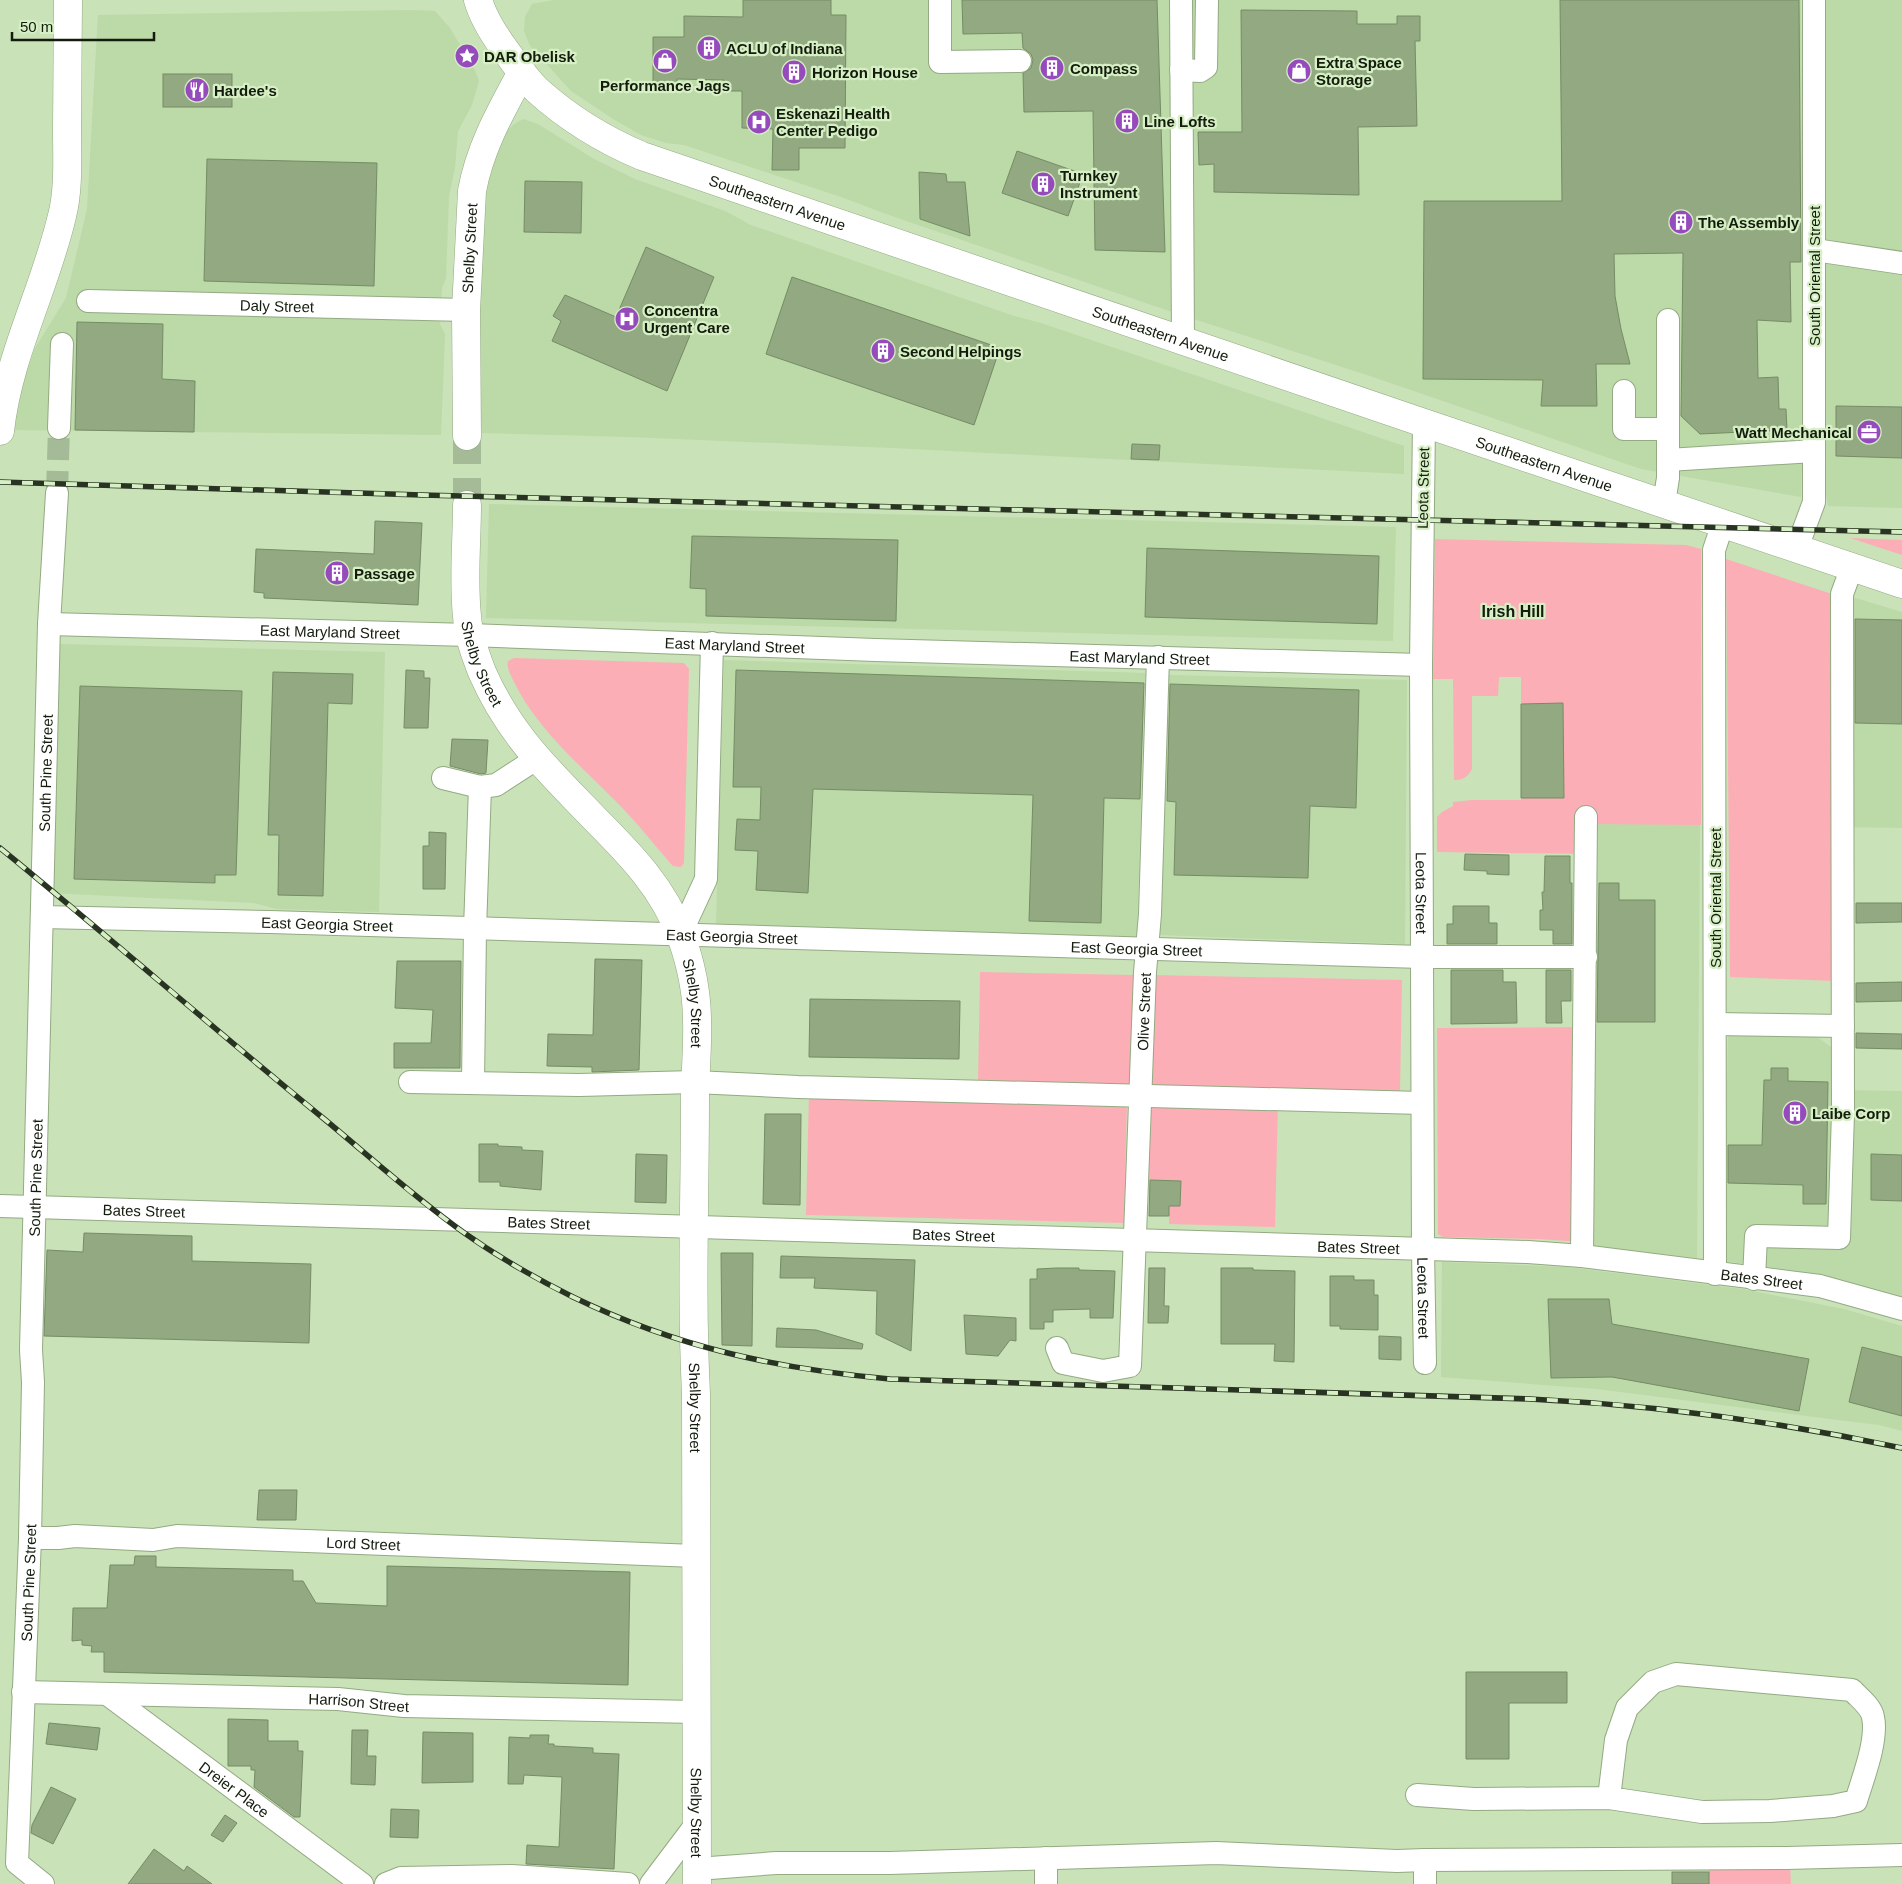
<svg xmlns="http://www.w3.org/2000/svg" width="1902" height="1884" font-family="Helvetica,sans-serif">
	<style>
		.built { fill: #bcd9a8 }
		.green { fill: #fcaeb6 }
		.building { fill: #92a981; stroke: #758c65 }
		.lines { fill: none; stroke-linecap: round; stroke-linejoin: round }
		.minor-tunnel { stroke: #a5ba96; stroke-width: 22; stroke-dasharray: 22 11; stroke-linecap: butt }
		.major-tunnel { stroke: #a5ba96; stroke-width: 28; stroke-dasharray: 28 14; stroke-linecap: butt }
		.minor-casing { stroke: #93aa82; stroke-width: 24 }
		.major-casing { stroke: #93aa82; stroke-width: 29 }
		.highway-casing { stroke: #93aa82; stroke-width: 29 }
		.minor { stroke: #fff; stroke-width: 22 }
		.major { stroke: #fff; stroke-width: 28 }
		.highway { stroke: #fff; stroke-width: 28 }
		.rail-casing { stroke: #283321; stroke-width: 5.5 }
		.rail { stroke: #d6efc4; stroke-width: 4; stroke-dasharray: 11; stroke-linecap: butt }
		.labels { text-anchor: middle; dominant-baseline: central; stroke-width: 4.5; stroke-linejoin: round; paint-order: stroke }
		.poi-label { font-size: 15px; font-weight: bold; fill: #131c0d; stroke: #d6efc4; text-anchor: start }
		.street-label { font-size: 15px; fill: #131c0d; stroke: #d6efc4 }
		.neighbourhood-label { font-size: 16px; font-weight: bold; fill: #131c0d; stroke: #d6efc4 }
	</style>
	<rect width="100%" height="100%" fill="#c9e2b8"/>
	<g class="built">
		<polygon points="554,0 1801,0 1803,430 1801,497 1641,469 1370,376 1175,313 886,214 844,198 684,145 666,143 641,135 613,119 571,91 530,46 524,31 525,17 532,4"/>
		<polygon points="1825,0 1902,0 1902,508 1828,506 1824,481"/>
		<polygon points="411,10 435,11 450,28 475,70 479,81 472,105 458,131 455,168 449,196 446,278 442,288 440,324 445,334 441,435 8,430 9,421 35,348 66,298 87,209 98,15"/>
		<polygon points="523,119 538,124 594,159 635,179 725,211 751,225 1014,316 1041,323 1404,446 1404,474 892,448 630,437 482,433 476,328 486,170 498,140 513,125"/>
		<polygon points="489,504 1396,527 1393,641 486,618"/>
		<polygon points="1842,594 1902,612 1902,828 1842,827"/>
		<polygon points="59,644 385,652 379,912 276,909 254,903 50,893"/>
		<polygon points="724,660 1145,673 1137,938 716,925"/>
		<polygon points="1164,675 1407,680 1405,944 1158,935"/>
		<polygon points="1700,816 1697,1258 1582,1245 1586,817"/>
		<polygon points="1728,1032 1810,1032 1834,1049 1834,1090 1902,1091 1902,1298 1824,1275 1724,1261"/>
		<polygon points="1442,1262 1567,1267 1742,1289 1844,1309 1902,1326 1902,1431 1879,1425 1830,1419 1597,1389 1441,1377"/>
	</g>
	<g class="green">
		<polygon points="1850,538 1902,540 1902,555"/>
		<path d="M1435,539L1686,545L1701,549V825L1594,824L1593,854L1437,852V817L1442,812L1453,806V802L1472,800H1521V798L1564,797L1563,704H1521V677H1499L1498,696H1472V769C1468,777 1463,780 1454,780L1453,679H1433Z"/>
		<polygon points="1726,559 1835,595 1834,981 1730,977"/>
		<path d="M514,658L684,663L689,669L684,863L681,867L673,866L671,864C656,847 643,830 628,814C589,772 540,735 514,682C511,675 506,668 508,661Z"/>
		<polygon points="980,972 1133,975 1131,1086 978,1083"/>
		<polygon points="1152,975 1402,980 1400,1092 1149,1087"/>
		<polygon points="1584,1027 1582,1242 1539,1239 1443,1237 1438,1234 1437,1028"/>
		<polygon points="809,1093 1127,1101 1124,1223 806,1215"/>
		<polygon points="1149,1099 1278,1102 1275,1227 1169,1224 1169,1206 1181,1181 1148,1180"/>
		<polygon points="1790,1865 1791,1884 1709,1884 1709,1866"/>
	</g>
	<g class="building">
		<polygon points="743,0 831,0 831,15 846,15 845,148 799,148 799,170 772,170 773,129 742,128 742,91 724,91 724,80 677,79 677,84 653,84 653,37 684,37 684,16 743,17"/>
		<polygon points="962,0 1157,0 1165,252 1095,250 1093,111 1024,112 1023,73 1031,68 1033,60 1031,54 1023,48 1022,33 963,34"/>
		<polygon points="1560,0 1799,0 1801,262 1790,262 1791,322 1757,320 1758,378 1778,377 1779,409 1786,409 1787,430 1700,434 1681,416 1683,253 1614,254 1615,296 1621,329 1630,364 1596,364 1597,406 1541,406 1543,380 1423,379 1424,201 1562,201"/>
		<polygon points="1241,10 1357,11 1357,24 1397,24 1397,16 1420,16 1420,41 1415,41 1417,126 1358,127 1359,195 1214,192 1214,164 1199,165 1198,132 1242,132"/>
		<rect x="163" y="74" width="69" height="33"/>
		<polygon points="1017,151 1083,174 1068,216 1002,193"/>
		<polygon points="207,159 377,163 374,286 204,281"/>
		<polygon points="919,172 946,174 947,182 965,182 970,236 920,219"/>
		<polygon points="525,181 582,182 581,233 524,232"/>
		<polygon points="646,247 714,277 667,391 552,341 561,321 553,316 565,295 616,317"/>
		<polygon points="792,277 1000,348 974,425 766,354"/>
		<polygon points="77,322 163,324 162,379 195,381 194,432 75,430"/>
		<polygon points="1836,406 1902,407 1902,458 1836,456"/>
		<polygon points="1132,444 1160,445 1159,460 1131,459"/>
		<polygon points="375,521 422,523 418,605 264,598 264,593 254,592 256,549 374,554"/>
		<polygon points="692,536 898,540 896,621 706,616 706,589 690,588"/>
		<polygon points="1147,548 1379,556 1377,624 1145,617"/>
		<polygon points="1855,619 1902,620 1902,724 1855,723"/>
		<polygon points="406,670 424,671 424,678 430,678 428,728 404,728"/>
		<polygon points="736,670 1144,683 1140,799 1104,798 1101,923 1029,921 1033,795 813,789 808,893 756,890 758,851 735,850 737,819 760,820 761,787 733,787"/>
		<polygon points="273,672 353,674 352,704 328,703 323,896 278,895 279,835 268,835"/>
		<polygon points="1170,684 1359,690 1356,808 1310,806 1308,878 1174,875 1176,802 1167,801"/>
		<polygon points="80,686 242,691 236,875 215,875 215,883 74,879"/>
		<polygon points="1563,703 1564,798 1521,798 1521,704"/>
		<polygon points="452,739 488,740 486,773 481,774 450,766"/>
		<polygon points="429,832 446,833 445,889 423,889 423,846 429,846"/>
		<polygon points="1465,854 1509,855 1509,875 1487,874 1487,871 1464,870"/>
		<polygon points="1545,856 1570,856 1570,883 1572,883 1572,944 1553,944 1553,930 1540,930 1540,910 1543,910 1542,892 1544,892"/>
		<polygon points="1599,883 1619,883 1619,900 1655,900 1655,1022 1597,1022"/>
		<polygon points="1856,903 1902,903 1902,922 1856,923"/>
		<polygon points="1453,906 1489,906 1489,923 1497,923 1497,944 1447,944 1447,924 1453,924"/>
		<polygon points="595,959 642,960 639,1070 592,1072 592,1067 547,1066 548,1034 593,1035"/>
		<polygon points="397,961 461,961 460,1068 394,1068 394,1043 431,1043 433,1010 395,1008"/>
		<polygon points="1451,970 1503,970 1503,982 1516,982 1517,1023 1451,1024"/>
		<polygon points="1546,970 1571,970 1571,1001 1561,1001 1562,1023 1546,1023"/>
		<polygon points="1902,982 1902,1001 1856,1002 1856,983"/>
		<polygon points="810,999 960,1001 959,1059 809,1057"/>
		<polygon points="1856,1033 1902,1034 1902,1049 1856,1048"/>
		<polygon points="1771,1068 1788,1068 1788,1081 1828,1082 1826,1204 1803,1204 1803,1185 1728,1183 1728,1145 1762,1145 1764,1080 1771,1080"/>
		<polygon points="765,1114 801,1114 800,1205 763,1204"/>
		<polygon points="479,1144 498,1144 498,1146 522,1147 522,1150 543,1151 541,1190 500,1186 500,1182 479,1182"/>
		<polygon points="636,1154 667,1155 666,1203 635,1202"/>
		<polygon points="1871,1154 1902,1155 1902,1201 1871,1200"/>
		<polygon points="1150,1180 1181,1181 1180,1206 1169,1206 1169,1216 1149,1216"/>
		<polygon points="84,1233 192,1236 192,1261 311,1264 309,1343 44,1336 47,1250 83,1252"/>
		<polygon points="721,1253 753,1253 752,1346 722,1345"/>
		<polygon points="781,1256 915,1260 911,1351 876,1334 877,1291 814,1288 815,1278 780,1278"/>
		<polygon points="1056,1268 1079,1268 1079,1270 1115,1271 1113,1318 1090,1318 1090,1309 1053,1310 1053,1322 1044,1322 1044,1329 1030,1329 1030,1279 1037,1279 1037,1269"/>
		<polygon points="1149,1268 1165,1268 1164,1306 1169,1306 1168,1323 1148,1323"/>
		<polygon points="1221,1268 1253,1268 1253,1270 1295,1271 1294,1362 1274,1361 1275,1344 1221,1344"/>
		<polygon points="1330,1276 1354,1276 1354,1280 1374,1280 1374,1295 1378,1295 1378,1330 1340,1329 1340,1326 1330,1326"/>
		<polygon points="1548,1299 1609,1299 1612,1324 1809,1359 1799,1411 1612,1377 1551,1378"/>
		<polygon points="964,1315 1016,1318 1016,1341 1010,1340 998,1356 966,1354"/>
		<polygon points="777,1328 816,1330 863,1344 862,1349 776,1347"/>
		<polygon points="1379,1336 1401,1337 1401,1360 1379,1359"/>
		<polygon points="1862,1347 1902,1357 1902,1416 1849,1402"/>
		<polygon points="259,1490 297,1490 296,1520 257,1520"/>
		<polygon points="135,1556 156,1556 156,1567 293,1570 293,1581 303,1581 316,1603 387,1606 387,1566 630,1572 628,1685 104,1672 104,1652 91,1652 92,1646 82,1645 82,1640 72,1641 73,1608 107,1608 110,1565 134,1565"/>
		<polygon points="1466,1672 1567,1672 1567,1703 1509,1703 1509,1759 1466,1759"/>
		<polygon points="228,1719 268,1720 268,1741 298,1741 298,1751 303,1751 300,1817 294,1817 254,1787 255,1770 251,1770 251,1766 228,1766"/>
		<polygon points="49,1723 100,1728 97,1750 46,1744"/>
		<polygon points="352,1730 368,1730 367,1756 376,1756 375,1785 351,1784"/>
		<polygon points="423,1732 473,1733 473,1782 422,1783"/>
		<polygon points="530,1735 549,1735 548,1744 554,1744 554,1746 593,1748 593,1753 619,1754 614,1869 526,1864 527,1845 559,1847 562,1777 524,1775 523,1784 508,1784 509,1737 530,1738"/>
		<polygon points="51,1787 76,1799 53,1844 31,1833 32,1825"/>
		<polygon points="391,1809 419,1810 418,1838 390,1837"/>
		<polygon points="225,1815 237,1823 223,1842 211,1835"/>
		<polygon points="154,1849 184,1871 187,1866 212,1884 128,1884"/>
		<rect x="1672" y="1872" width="37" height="12"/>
	</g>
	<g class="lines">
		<polyline class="minor-tunnel" points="57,493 59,428"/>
		<polyline class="major-tunnel" points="467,436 467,505"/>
		<defs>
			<g id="minor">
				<polyline points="940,0 940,62 1020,61"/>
				<polyline points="1181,0 1183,341"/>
				<polyline points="1181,70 1200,71 1206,67 1207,0"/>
				<polyline points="1815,250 1902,263"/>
				<path id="s1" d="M88,301L466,310"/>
				<polyline points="1624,391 1624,429 1668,429"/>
				<path id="s2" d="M1424,423L1421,665L1423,1250L1425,1363"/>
				<polyline points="59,428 62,344"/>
				<polyline points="1668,460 1814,451"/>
				<polyline points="1664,503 1668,478 1668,320"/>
				<polyline points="1797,548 1814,502 1814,0"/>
				<path id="s3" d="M49,624L470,635L875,650L1421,665"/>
				<polyline points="443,778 480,787 496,785 536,759"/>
				<path id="s4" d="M42,917L270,922L1422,957H1586"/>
				<polyline points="680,935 706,879 712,643"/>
				<polyline points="1715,1024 1843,1026"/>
				<polyline points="410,1082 579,1085 695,1082 798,1087 1422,1103"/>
				<polyline points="473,1083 475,929 480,787"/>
				<path id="s5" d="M0,1206L1528,1252L1582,1256L1820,1286L1902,1309"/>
				<polyline points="1582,1256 1586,817"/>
				<polyline points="1715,1274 1714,550 1723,523"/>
				<polyline points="1754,1279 1756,1236 1839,1238 1843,1113 1842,594 1852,567"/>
				<path id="s6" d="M1057,1348L1063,1363L1103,1371L1130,1366L1145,972L1150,914L1158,657"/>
				<path id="s7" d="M30,1538H58L75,1536L153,1540L177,1536L696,1556"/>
				<path id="s8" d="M23,1692L338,1699L404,1706L696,1712"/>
				<path id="s9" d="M107,1694L362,1884"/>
				<path d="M1417,1795L1474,1799L1609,1798L1702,1812L1770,1811L1833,1806L1856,1801C1863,1778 1878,1740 1873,1717C1871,1706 1859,1698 1852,1690L1676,1674L1653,1682L1627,1708L1616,1740L1609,1798"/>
				<polyline points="1046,1858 1046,1884"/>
				<polyline points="697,1869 776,1863 890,1863 1216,1853 1397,1861 1425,1860 1787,1858 1902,1855"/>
				<path id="s10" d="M43,1884L17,1863L30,1538L33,1382L31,1350L49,624L57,493"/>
				<polyline points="386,1884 401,1878 512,1876 628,1884"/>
				<polyline points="651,1884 697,1823"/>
				<polyline points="1425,1884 1425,1860"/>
			</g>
			<g id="major">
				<path id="s11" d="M478,0C483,17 493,33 503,47C514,62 524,77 537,90C567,117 604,140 642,156L1424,423L1902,584"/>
				<path id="s12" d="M467,436L466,310L472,191C480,147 501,111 522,72"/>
				<path id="s13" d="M467,505C467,541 463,579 467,616C468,635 475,654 482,672C510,736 549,771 596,820C631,855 664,889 681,936C691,964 697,992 697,1021C698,1047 695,1073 695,1098C695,1197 691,1295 696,1394L697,1884"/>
			</g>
			<path id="highway" d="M0,431C8,356 45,289 62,216C69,189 67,157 67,129C67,86 68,43 68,0"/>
		</defs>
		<use href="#minor" class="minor-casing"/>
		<use href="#major" class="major-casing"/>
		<use href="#highway" class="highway-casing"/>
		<use href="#minor" class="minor"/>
		<use href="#major" class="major"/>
		<use href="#highway" class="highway"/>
		<defs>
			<g id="rail">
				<polyline points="0,482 422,495 1902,532"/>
				<path d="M0,848C109,937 214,1029 323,1118C369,1156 414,1197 463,1232C498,1257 535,1278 573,1297C676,1347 777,1369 890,1379L1530,1399C1655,1405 1780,1422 1902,1448"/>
			</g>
		</defs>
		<use href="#rail" class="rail-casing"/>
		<use href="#rail" class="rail"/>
	</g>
	<defs>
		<symbol id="building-disc" viewBox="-11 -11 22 22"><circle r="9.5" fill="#964bbd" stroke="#d6efc4"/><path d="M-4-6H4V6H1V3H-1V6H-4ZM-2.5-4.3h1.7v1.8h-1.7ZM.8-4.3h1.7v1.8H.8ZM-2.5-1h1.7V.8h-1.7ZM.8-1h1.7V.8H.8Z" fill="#fff"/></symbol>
		<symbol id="sight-disc" viewBox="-11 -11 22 22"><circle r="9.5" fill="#964bbd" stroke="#d6efc4"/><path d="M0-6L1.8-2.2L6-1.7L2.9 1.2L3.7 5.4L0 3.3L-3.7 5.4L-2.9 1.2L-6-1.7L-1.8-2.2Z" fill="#fff"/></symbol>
		<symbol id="shop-disc" viewBox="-11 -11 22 22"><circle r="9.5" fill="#964bbd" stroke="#d6efc4"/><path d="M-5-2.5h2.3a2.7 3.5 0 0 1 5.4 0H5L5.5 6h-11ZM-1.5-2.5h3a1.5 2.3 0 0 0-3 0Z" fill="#fff"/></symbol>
		<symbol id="restaurant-disc" viewBox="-11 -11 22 22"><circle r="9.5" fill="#964bbd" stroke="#d6efc4"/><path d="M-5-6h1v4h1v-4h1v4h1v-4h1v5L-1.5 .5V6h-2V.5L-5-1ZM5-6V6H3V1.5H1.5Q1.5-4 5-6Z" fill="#fff"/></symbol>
		<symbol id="hospital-disc" viewBox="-11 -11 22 22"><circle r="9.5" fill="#964bbd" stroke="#d6efc4"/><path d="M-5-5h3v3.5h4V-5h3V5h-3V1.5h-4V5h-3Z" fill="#fff"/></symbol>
		<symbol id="office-disc" viewBox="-11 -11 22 22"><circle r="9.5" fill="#964bbd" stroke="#d6efc4"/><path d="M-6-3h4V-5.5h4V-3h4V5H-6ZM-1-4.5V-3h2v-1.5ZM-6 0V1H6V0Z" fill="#fff"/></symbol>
	</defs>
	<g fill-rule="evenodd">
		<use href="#building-disc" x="695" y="34" width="28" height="28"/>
		<use href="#sight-disc" x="453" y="42" width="28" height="28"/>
		<use href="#shop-disc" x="651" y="47" width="28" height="28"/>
		<use href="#building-disc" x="1038" y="54" width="28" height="28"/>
		<use href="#shop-disc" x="1285" y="57" width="28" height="28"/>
		<use href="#building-disc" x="780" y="58" width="28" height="28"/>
		<use href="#restaurant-disc" x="183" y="76" width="28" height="28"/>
		<use href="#building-disc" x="1113" y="107" width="28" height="28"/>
		<use href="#hospital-disc" x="745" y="108" width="28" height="28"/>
		<use href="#building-disc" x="1029" y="170" width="28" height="28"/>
		<use href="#building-disc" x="1667" y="208" width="28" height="28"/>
		<use href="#hospital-disc" x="613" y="305" width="28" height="28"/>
		<use href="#building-disc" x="869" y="337" width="28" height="28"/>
		<use href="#office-disc" x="1855" y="418" width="28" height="28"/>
		<use href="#building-disc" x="323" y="559" width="28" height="28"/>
		<use href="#building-disc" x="1781" y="1099" width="28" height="28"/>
	</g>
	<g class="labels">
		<g class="poi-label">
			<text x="726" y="48">ACLU of Indiana</text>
			<text x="484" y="56">DAR Obelisk</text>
			<text x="1316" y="62">Extra Space<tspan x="1316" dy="17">Storage</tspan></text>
			<text x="1070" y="68">Compass</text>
			<text x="812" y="72">Horizon House</text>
			<text x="665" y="85" text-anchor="middle">Performance Jags</text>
			<text x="214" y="90">Hardee's</text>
			<text x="776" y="113">Eskenazi Health<tspan x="776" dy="17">Center Pedigo</tspan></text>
			<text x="1144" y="121">Line Lofts</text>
			<text x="1060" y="175">Turnkey<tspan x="1060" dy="17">Instrument</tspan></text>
			<text x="1698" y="222">The Assembly</text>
			<text x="644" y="310">Concentra<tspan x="644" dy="17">Urgent Care</tspan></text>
			<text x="900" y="351">Second Helpings</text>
			<text x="1852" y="432" text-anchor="end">Watt Mechanical</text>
			<text x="354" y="573">Passage</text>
			<text x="1812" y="1113">Laibe Corp</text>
		</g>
		<g class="street-label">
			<text stroke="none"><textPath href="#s11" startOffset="376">Southeastern Avenue</textPath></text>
			<text stroke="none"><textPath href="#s12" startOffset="188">Shelby Street</textPath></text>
			<text transform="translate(1814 276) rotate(-90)">South Oriental Street</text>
			<text stroke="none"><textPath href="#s1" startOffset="189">Daly Street</textPath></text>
			<text stroke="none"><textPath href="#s11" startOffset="781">Southeastern Avenue</textPath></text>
			<text stroke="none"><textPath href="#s11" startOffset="1186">Southeastern Avenue</textPath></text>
			<text transform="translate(1423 488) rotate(-89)">Leota Street</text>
			<text stroke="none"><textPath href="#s3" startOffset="281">East Maryland Street</textPath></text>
			<text stroke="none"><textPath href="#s3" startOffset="686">East Maryland Street</textPath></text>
			<text stroke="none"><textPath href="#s3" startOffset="1091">East Maryland Street</textPath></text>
			<text stroke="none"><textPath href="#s13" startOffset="161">Shelby Street</textPath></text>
			<text stroke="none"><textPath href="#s10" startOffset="1124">South Pine Street</textPath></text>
			<text stroke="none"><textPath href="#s2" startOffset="470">Leota Street</textPath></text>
			<text transform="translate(1715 898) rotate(-90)">South Oriental Street</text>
			<text stroke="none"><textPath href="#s4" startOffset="285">East Georgia Street</textPath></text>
			<text stroke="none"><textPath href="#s4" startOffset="690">East Georgia Street</textPath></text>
			<text stroke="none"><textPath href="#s4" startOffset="1095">East Georgia Street</textPath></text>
			<text stroke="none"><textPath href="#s13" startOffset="571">Shelby Street</textPath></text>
			<text stroke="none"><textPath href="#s6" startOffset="439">Olive Street</textPath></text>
			<text stroke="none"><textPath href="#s10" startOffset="719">South Pine Street</textPath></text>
			<text stroke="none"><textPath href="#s5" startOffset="144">Bates Street</textPath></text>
			<text stroke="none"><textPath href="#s5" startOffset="549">Bates Street</textPath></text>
			<text stroke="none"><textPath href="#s5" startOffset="954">Bates Street</textPath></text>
			<text stroke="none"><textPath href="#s5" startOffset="1359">Bates Street</textPath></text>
			<text stroke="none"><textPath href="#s5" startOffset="1764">Bates Street</textPath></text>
			<text stroke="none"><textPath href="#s2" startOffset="875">Leota Street</textPath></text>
			<text stroke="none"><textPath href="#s13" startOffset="976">Shelby Street</textPath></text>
			<text stroke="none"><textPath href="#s7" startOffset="334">Lord Street</textPath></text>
			<text stroke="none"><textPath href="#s10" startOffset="314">South Pine Street</textPath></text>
			<text stroke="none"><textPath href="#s8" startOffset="336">Harrison Street</textPath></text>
			<text stroke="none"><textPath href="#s9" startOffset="159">Dreier Place</textPath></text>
			<text stroke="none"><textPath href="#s13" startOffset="1381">Shelby Street</textPath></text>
		</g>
		<g class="neighbourhood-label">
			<text x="1513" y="611">Irish Hill</text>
		</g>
	</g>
	<path d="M12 32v8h142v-8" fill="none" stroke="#131c0d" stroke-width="2.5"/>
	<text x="20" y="32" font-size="15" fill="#131c0d" stroke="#d6efc4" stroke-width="4" paint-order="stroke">50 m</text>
</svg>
